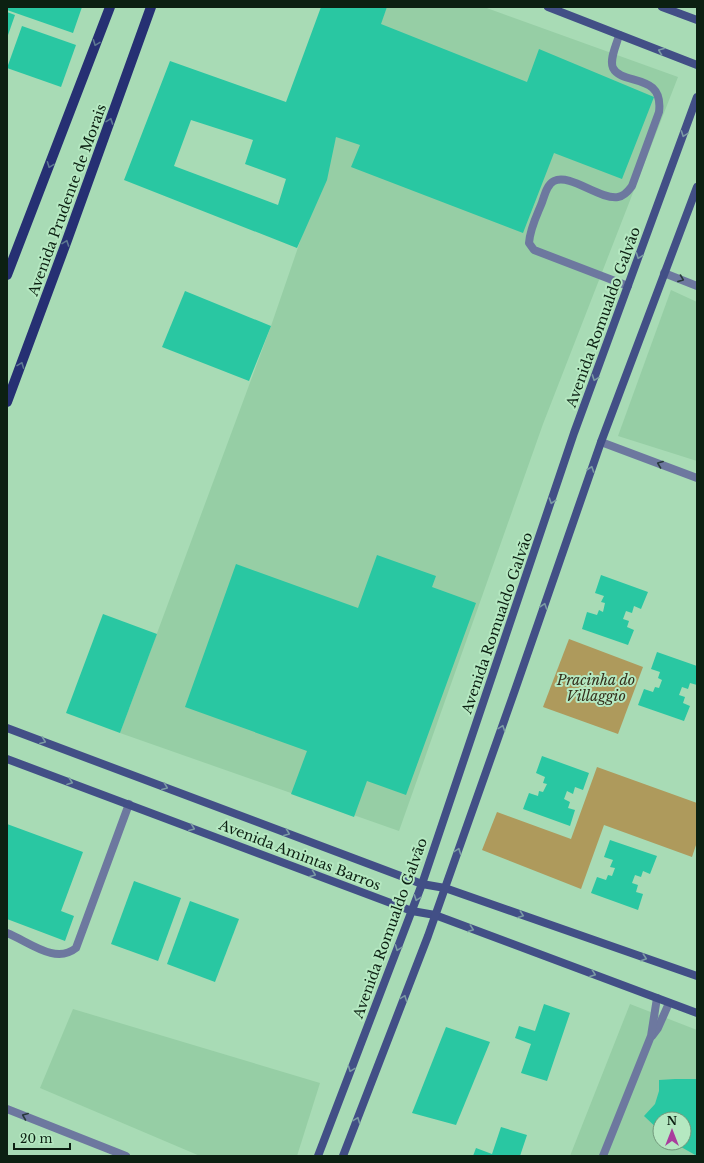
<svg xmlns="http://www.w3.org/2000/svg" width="704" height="1163" font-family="'Libre Baskerville',serif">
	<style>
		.built { fill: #96cea5; fill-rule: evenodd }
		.green { fill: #ae9a5c }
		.building { fill: #29c7a2; fill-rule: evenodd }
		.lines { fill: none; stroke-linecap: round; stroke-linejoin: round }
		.lane { stroke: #6d789f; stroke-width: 8 }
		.street { stroke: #6d789f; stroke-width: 8 }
		.secondary { stroke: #424f86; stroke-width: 8 }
		.primary { stroke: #263073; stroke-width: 10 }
		.oneway { stroke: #5f7a92 }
		.oneway2 { stroke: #7c9ca4 }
		.oneway3 { stroke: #293a3c }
		.labels { text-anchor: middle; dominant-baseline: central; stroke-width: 4; stroke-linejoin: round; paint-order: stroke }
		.street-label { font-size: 14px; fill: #0c2012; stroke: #b5e8c1 }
		.park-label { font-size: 14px; font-style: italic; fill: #342e1b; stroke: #b5e8c1 }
	</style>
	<rect width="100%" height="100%" fill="#a8dbb5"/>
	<g class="built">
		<polygon points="387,7 484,7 678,77 543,424 399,831 120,733 271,326 336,137"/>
		<polygon points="671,290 697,302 697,461 618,436"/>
		<path d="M630,1004L697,1030V1156H570ZM660,1119H684V1143H660Z"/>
		<polygon points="73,1009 320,1083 297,1156 200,1156 40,1088"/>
	</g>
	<g class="green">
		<polygon points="569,639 643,667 618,734 543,707"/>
		<polygon points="597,767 697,803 697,842 692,857 604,825 581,889 482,850 497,812 571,839"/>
	</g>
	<g class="building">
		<polygon points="7,7 82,7 73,33 7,10"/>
		<path d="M321,7H387L381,24L527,82L539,49L654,97L622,179L554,153L523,233L351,167L360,145L336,137L327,180L297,248L124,180L170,61L286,102ZM191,120L253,140L245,164L286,179L278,205L174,166Z"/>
		<polygon points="7,12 15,15 7,38"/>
		<polygon points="22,26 76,45 61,87 7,68"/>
		<polygon points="185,291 271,326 249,381 162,347"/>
		<polygon points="377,555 436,576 432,587 476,603 406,795 367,781 354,817 291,794 307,751 185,707 236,564 358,608"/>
		<polygon points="601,575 648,592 641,609 634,606 632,613 626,611 623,619 629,621 627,627 634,630 628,645 582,629 587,612 597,615 599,610 603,612 605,603 601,602 604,596 595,593"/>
		<polygon points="103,614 157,634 120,733 66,713"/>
		<polygon points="657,652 697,666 697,685 690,683 688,689 682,687 679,695 685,697 683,703 690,706 684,721 638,705 644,689 653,692 655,687 659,688 662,680 658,678 660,672 651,669"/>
		<polygon points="542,756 589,773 583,790 575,787 573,794 567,791 564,799 570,802 568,808 575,810 570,826 523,809 529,793 538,796 539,791 543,792 547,784 543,783 545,777 536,773"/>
		<polygon points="7,824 83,852 61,911 74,916 65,941 7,919"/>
		<polygon points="610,840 657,856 650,874 643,871 641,877 635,875 632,883 638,885 636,892 643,894 638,910 591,893 597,877 606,880 608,875 612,876 615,868 610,867 613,860 604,857"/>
		<polygon points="134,881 181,898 158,961 111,944"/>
		<polygon points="190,901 239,919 215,982 167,964"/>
		<polygon points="544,1004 570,1013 547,1081 521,1073 531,1044 515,1038 519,1026 535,1031"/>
		<polygon points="446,1027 490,1042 456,1125 412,1113"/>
		<polygon points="675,1079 697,1079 697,1156 674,1143 684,1143 684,1119 660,1119 660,1131 644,1116 655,1104 659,1091 659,1080"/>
		<polygon points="501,1127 527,1135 520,1156 473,1156 476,1148 492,1154"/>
	</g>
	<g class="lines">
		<g class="lane">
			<path d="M619,35C617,44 609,59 613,68C622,86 664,72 659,112L632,186C629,190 625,196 618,197C600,200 570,173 554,181C546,185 544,198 541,205C536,217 530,229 529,243L534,250L628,286"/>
			<path d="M7,933C28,941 55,965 76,948L129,804"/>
			<polyline points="652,1036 658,1028 669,1003"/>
			<polyline points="603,1156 651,1036 657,998"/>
		</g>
		<g class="street">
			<polyline points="664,273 697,286"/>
			<polyline points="601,442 697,478"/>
			<polyline points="7,1109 126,1156"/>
		</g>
		<g class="secondary">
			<polyline points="548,7 697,65"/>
			<polyline points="662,7 697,20"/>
			<polyline points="7,728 422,884 445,888 697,976"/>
			<polyline points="7,759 412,911 435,915 697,1013"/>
			<polyline points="318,1156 422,884 574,433 697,97"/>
			<polyline points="343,1156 428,936 515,690 601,442 697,187"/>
		</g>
		<g class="primary">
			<polyline points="7,275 110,7"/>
			<polyline points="7,402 66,243 151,7"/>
		</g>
	</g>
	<defs><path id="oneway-chevron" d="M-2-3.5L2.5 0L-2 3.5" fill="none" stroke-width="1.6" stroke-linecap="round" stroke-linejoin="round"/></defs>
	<g class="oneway">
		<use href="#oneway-chevron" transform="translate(96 43) rotate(111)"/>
		<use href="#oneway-chevron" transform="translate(110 121) rotate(-70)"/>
		<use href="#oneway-chevron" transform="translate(50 165) rotate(111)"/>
		<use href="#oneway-chevron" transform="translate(66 243) rotate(-70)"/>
		<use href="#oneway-chevron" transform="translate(21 365) rotate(-69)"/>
	</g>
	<g class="oneway2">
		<use href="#oneway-chevron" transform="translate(661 51) rotate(-159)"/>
		<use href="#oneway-chevron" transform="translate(684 134) rotate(110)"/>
		<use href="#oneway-chevron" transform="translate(639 256) rotate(110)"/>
		<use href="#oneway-chevron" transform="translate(595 378) rotate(110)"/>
		<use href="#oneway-chevron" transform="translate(591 469) rotate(-71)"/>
		<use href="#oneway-chevron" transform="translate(552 501) rotate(109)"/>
		<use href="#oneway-chevron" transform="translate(544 606) rotate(-71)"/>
		<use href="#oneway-chevron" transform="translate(502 728) rotate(-70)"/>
		<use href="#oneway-chevron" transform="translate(43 741) rotate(21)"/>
		<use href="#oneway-chevron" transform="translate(70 782) rotate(20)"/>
		<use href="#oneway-chevron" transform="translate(165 787) rotate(21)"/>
		<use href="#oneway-chevron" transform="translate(192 828) rotate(21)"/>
		<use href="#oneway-chevron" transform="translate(287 833) rotate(21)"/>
		<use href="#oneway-chevron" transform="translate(458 851) rotate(-70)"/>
		<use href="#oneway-chevron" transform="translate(313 874) rotate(21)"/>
		<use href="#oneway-chevron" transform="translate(417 898) rotate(110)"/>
		<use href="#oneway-chevron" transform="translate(521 915) rotate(20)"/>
		<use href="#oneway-chevron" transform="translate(471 929) rotate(20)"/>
		<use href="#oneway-chevron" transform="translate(398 948) rotate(111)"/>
		<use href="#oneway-chevron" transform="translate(644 958) rotate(19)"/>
		<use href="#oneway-chevron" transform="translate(593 974) rotate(20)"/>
		<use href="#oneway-chevron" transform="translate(404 998) rotate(-69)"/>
		<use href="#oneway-chevron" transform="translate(351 1069) rotate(111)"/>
		<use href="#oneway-chevron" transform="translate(357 1120) rotate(-69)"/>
	</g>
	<g class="oneway3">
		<use href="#oneway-chevron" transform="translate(681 279) rotate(21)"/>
		<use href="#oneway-chevron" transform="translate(660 464) rotate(-159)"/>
		<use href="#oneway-chevron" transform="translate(25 1116) rotate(-158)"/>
	</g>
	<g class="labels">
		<g class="street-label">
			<text transform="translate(67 200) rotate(-70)">Avenida Prudente de Morais</text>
			<text transform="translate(603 317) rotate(-70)">Avenida Romualdo Galvão</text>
			<text transform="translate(497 623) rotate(-71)">Avenida Romualdo Galvão</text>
			<text transform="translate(300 855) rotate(21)">Avenida Amintas Barros</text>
			<text transform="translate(390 928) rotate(-70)">Avenida Romualdo Galvão</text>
		</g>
		<g class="park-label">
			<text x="596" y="680">Pracinha do<tspan x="596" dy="16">Villaggio</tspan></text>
		</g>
	</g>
	<rect width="704" height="1163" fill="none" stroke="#0c2012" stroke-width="16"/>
	<g transform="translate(672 1131)"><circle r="19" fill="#b5e8c1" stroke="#71987b"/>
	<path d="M0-3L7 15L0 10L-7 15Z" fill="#a93d9d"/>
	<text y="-6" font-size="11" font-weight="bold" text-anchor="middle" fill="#0c2012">N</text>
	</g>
	<path d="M14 1143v6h56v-6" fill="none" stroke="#0c2012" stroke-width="2"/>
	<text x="20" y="1143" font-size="12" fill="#0c2012" stroke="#b5e8c1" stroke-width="3" paint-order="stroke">20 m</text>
</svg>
